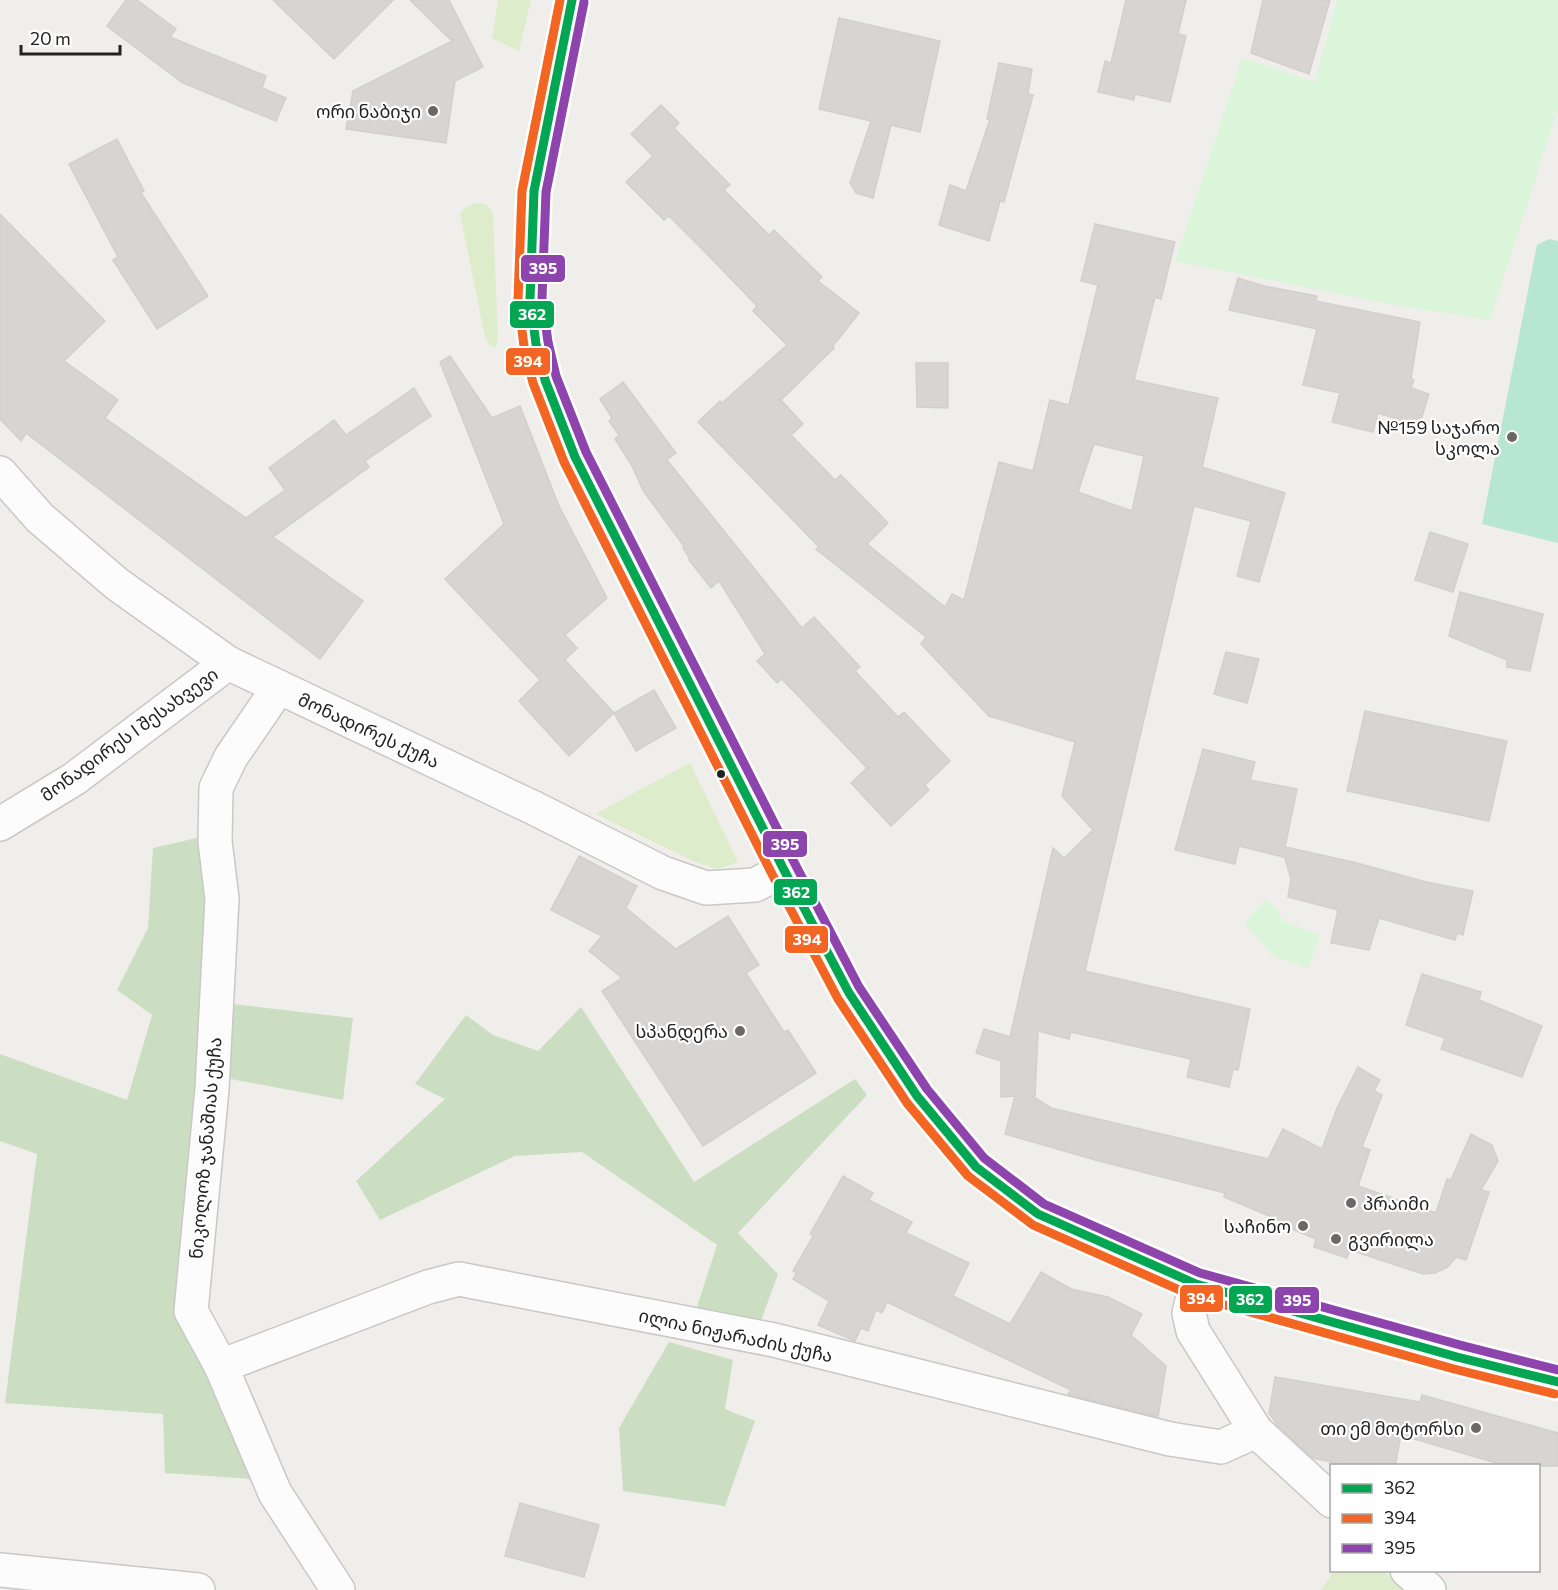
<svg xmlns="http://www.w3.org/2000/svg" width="1558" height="1590" font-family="Commissioner,'Noto Sans Georgian',sans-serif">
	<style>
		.grass { fill: #ddeccb }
		.forest { fill: #cbdec1 }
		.park { fill: #daf5da }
		.pitch { fill: #b7e6d2 }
		.building { fill: #d7d4d2; stroke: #d3d0cc; stroke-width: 1.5; fill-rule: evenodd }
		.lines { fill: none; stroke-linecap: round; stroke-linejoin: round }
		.street-casing { stroke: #c9c8c7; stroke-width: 36 }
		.secondary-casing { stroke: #999a82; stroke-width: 36 }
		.street { stroke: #fdfcfc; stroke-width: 33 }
		.secondary { stroke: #f4f4ed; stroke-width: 33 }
		.bus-1-casing { stroke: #fff; stroke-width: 14 }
		.bus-2-casing { stroke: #fff; stroke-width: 14 }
		.bus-3-casing { stroke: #fff; stroke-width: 14 }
		.bus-1 { stroke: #00a651; stroke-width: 9 }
		.bus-2 { stroke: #f26522; stroke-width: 9 }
		.bus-3 { stroke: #8e44ad; stroke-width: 9 }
		.poi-dot { fill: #6a6968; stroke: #fff; stroke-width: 2 }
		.bus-dot { fill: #222; stroke: #fff; stroke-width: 2 }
		.labels { text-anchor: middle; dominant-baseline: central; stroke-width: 4.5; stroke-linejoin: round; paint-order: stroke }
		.poi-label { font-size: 18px; fill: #222; stroke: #fff; text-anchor: end }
		.street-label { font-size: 18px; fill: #222; stroke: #fff }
		.line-badge { stroke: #fff; stroke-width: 2 }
		.badge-label { font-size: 16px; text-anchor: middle; font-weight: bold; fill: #fff }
	</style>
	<rect width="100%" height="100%" fill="#f0eeeb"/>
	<g class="grass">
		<polygon points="498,0 531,0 519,51 492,38"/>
		<polygon points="476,203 485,204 493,212 498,340 495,347 489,345 485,337 460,214 465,208"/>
		<polygon points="690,763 738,862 718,869 698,863 595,814"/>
		<polygon points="1334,1571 1383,1571 1404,1590 1321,1590"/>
	</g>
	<g class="forest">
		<polygon points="205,836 210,905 181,1307 252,1479 165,1473 163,1414 5,1403 37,1154 0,1141 0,1054 127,1100 152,1015 117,990 148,928 153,848"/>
		<polygon points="224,1003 353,1018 343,1100 220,1077"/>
		<polygon points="581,1007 694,1182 855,1079 867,1095 738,1233 778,1274 758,1329 694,1316 717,1245 582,1152 515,1156 380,1220 356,1181 445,1099 415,1084 466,1015 493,1035 538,1051"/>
		<polygon points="669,1342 733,1360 725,1409 755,1421 725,1506 623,1491 619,1428"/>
	</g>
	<g class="park">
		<polygon points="1337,0 1558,0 1558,108 1490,320 1400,306 1175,261 1242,58 1315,82"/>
		<polygon points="1265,899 1277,909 1283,921 1320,935 1309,968 1273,956 1245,923"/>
	</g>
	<polygon class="pitch" points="1549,239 1558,241 1558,543 1482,524 1537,245"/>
	<g class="building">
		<polygon points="126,0 137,0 176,29 170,37 266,76 262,88 286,98 276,121 183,83 107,26"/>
		<polygon points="273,0 393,0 334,59"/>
		<polygon points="410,0 449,0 483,67 455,81 446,143 346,129 353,91 452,41"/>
		<polygon points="1126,0 1186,0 1178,34 1186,36 1170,102 1135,94 1134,100 1098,92 1105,61 1111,63"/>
		<polygon points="1263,0 1330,0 1309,74 1251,53"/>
		<polygon points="839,18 940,41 920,132 891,125 873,198 856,193 850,183 871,121 819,109"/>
		<polygon points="999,63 1032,69 1028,94 1033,95 1004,202 1000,201 989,241 939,225 950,185 966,191 990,119 987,119"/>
		<path d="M661,105L679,123L674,128L730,185L724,190L769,235L774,230L822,277L818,281L859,313L833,346L834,348L781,400L803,424L791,435L835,480L841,475L888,523L867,544L945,607L952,594L964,600L999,462L1033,471L1050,400L1069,405L1098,285L1081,281L1095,224L1175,242L1161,299L1155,297L1134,380L1218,398L1202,467L1285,493L1259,582L1237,576L1251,521L1194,506L1085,971L1250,1009L1238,1070L1233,1069L1229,1087L1187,1077L1191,1059L1071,1032L1069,1039L1038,1031L1035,1096H1032L1051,1108L1268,1159L1283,1129L1322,1149L1337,1108L1358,1067L1380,1080L1374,1091L1382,1095L1362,1147L1370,1150L1358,1186L1436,1213L1447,1179L1451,1180L1471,1134L1492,1145L1498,1161L1481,1190L1489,1192L1466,1260L1456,1257L1448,1267L1435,1273L1423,1274L1350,1250L1347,1258L1314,1247L1316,1239L1287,1227L1288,1224L1224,1197L1225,1193L1099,1161L1005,1134L1015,1096L1001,1097V1061L976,1053L984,1029L1010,1037L1053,848L1064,858L1093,830L1062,796L1075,742L989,716L921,644L926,637L816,549L819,547L698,422L720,401L722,403L787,345L753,311L757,306L705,252L669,216L664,220L626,182L653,156L631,134ZM1094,444L1144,456L1132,511L1078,492Z"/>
		<polygon points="117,139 144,191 141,193 208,296 157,329 113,260 118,257 69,164"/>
		<polygon points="0,214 105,321 64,361 118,400 105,418 246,518 285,490 269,468 334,420 346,435 414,388 431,416 365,461 369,467 273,537 363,601 320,659 26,433 21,441 0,419"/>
		<polygon points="1238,278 1264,286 1317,296 1316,301 1420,322 1411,379 1414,380 1411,388 1429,394 1419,426 1378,413 1373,432 1332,422 1340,393 1303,385 1317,329 1229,310"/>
		<polygon points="450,356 492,418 520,406 559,506 607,598 565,635 577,648 565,660 614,713 569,756 519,701 540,680 445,579 504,524 440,362"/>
		<polygon points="916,363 948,363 948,408 917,407"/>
		<polygon points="623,382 676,453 667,460 802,628 814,617 860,667 855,671 898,717 904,712 950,761 925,785 929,790 891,826 851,783 867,768 782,679 777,683 757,661 765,654 719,581 711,588 689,560 690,559 683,548 684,546 644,492 631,464 615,439 619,435 609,421 612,418 600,399"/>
		<polygon points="1430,532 1468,544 1453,592 1415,580"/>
		<polygon points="1460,592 1543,614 1530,671 1507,667 1507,660 1449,636"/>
		<polygon points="1226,652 1259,659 1247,703 1214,694"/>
		<polygon points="654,690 676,728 636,751 614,713"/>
		<polygon points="1365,711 1507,741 1489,821 1347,791"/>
		<polygon points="1203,749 1255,762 1250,780 1297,789 1285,847 1353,862 1426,882 1473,891 1463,935 1457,933 1455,940 1379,918 1369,950 1331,943 1338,910 1288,897 1291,879 1284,855 1283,857 1239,846 1235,864 1175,850"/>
		<polygon points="579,856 637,886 626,908 676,949 728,916 759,965 746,973 784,1032 788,1030 816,1073 703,1146 602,991 622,978 589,951 602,936 551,910"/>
		<polygon points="1422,974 1481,992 1479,1000 1542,1026 1522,1077 1441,1049 1445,1038 1406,1025"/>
		<polygon points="843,1176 873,1193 869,1200 912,1222 906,1233 969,1263 953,1296 1010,1324 1041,1272 1071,1289 1108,1297 1142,1314 1131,1335 1166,1366 1158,1417 1068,1394 1071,1390 887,1302 882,1313 876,1310 868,1331 861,1328 855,1341 818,1325 829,1301 793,1279 797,1273 793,1271 813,1236 810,1234"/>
		<polygon points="1275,1377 1420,1402 1422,1395 1558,1433 1558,1466 1506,1466 1401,1435 1395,1466 1349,1466 1313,1458 1277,1425 1269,1413"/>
		<polygon points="520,1503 599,1525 584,1577 505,1556"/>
	</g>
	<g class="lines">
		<defs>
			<g id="street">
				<polyline points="0,473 40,518 117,584 228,663 534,808 663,873 706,888 755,885 784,870"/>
				<polyline points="279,687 231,757 216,788 215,841 222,899 212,1089 191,1311 221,1366 275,1493 338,1590"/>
				<polyline points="0,824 74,779 228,663"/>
				<polyline points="1196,1284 1189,1313 1193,1331 1256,1431 1332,1501"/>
				<polyline points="221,1366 428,1287 459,1279 774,1340 1170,1439 1221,1447 1256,1431"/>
				<polyline points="0,1570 198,1590"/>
				<polyline points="1407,1570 1429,1590"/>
			</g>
			<polyline id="secondary" points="572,0 534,191 530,299 536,344 545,380 575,457 784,870 849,993 917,1096 976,1167 1038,1214 1196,1284 1457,1357 1558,1382"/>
		</defs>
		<use href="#street" class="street-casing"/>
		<use href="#secondary" class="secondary-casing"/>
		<use href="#street" class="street"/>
		<use href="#secondary" class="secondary"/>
		<defs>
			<polyline id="bus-1" points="572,0 534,191 530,299 536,344 545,380 575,457 784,870 849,993 917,1096 976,1167 1038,1214 1196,1284 1457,1357 1558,1382"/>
			<polyline id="bus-2" points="560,0 522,191 518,300 524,346 533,383 564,462 773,876 838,999 907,1103 968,1176 1033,1225 1193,1296 1454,1369 1555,1394"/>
			<polyline id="bus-3" points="584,2 546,192 542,298 548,342 556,376 586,452 795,864 859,987 927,1089 984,1158 1044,1204 1200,1273 1460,1345 1558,1370"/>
		</defs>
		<use href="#bus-1" class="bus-1-casing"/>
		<use href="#bus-2" class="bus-2-casing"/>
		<use href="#bus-3" class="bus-3-casing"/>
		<use href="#bus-1" class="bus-1"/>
		<use href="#bus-2" class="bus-2"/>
		<use href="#bus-3" class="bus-3"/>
	</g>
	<g class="poi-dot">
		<circle cx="433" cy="111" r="6"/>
		<circle cx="1512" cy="437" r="6"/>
		<circle cx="740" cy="1031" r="6"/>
		<circle cx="1351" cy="1203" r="6"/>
		<circle cx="1303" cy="1226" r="6"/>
		<circle cx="1336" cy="1239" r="6"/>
		<circle cx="1476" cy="1428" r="6"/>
	</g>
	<circle class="bus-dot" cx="721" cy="774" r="5"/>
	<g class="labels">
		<g class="poi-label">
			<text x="421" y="111">ორი ნაბიჯი</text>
			<text x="1500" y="427">№159 საჯარო<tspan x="1500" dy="21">სკოლა</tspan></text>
			<text x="728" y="1031">სპანდერა</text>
			<text x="1363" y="1203" text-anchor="start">პრაიმი</text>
			<text x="1291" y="1226">საჩინო</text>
			<text x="1348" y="1239" text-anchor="start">გვირილა</text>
			<text x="1464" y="1428">თი ემ მოტორსი</text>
		</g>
		<g class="street-label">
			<text transform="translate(369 730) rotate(25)">მონადირეს ქუჩა</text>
			<text transform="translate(129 734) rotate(-36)">მონადირეს I შესახვევი</text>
			<text transform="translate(205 1148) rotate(-85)">ნიკოლოზ ჯანაშიას ქუჩა</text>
			<text transform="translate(736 1335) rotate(12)">ილია ნიჟარაძის ქუჩა</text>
		</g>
	</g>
	<g class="line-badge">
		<rect x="520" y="254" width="46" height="29" rx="6" fill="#8e44ad"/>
		<rect x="509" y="300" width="46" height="29" rx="6" fill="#00a651"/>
		<rect x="505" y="347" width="46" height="29" rx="6" fill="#f26522"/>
		<rect x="762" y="830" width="46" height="28" rx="6" fill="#8e44ad"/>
		<rect x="773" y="878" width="45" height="28" rx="6" fill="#00a651"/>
		<rect x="784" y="925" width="45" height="29" rx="6" fill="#f26522"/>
		<rect x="1179" y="1284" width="45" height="29" rx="6" fill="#f26522"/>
		<rect x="1228" y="1285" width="45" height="29" rx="6" fill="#00a651"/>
		<rect x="1274" y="1286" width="46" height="28" rx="6" fill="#8e44ad"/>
	</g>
	<g class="badge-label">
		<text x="543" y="274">395</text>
		<text x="532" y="320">362</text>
		<text x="528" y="367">394</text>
		<text x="785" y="850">395</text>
		<text x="796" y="898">362</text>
		<text x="807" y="945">394</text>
		<text x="1201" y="1304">394</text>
		<text x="1250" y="1305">362</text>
		<text x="1297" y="1306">395</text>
	</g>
	<rect x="1330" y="1464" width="210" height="108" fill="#ffffff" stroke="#a7a7a7" stroke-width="1.5"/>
	<rect x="1342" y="1484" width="30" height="9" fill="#00a651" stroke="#a7a7a7" stroke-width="1.5"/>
	<text x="1384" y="1494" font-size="18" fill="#222222">362</text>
	<rect x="1342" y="1514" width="30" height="9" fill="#f26522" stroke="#a7a7a7" stroke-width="1.5"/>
	<text x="1384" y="1524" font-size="18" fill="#222222">394</text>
	<rect x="1342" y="1544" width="30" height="9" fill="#8e44ad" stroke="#a7a7a7" stroke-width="1.5"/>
	<text x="1384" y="1554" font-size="18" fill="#222222">395</text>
	<path d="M21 45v9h99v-9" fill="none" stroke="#222222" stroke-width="3"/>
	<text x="30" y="45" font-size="18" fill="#222222" stroke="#ffffff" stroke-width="4.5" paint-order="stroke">20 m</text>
</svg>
